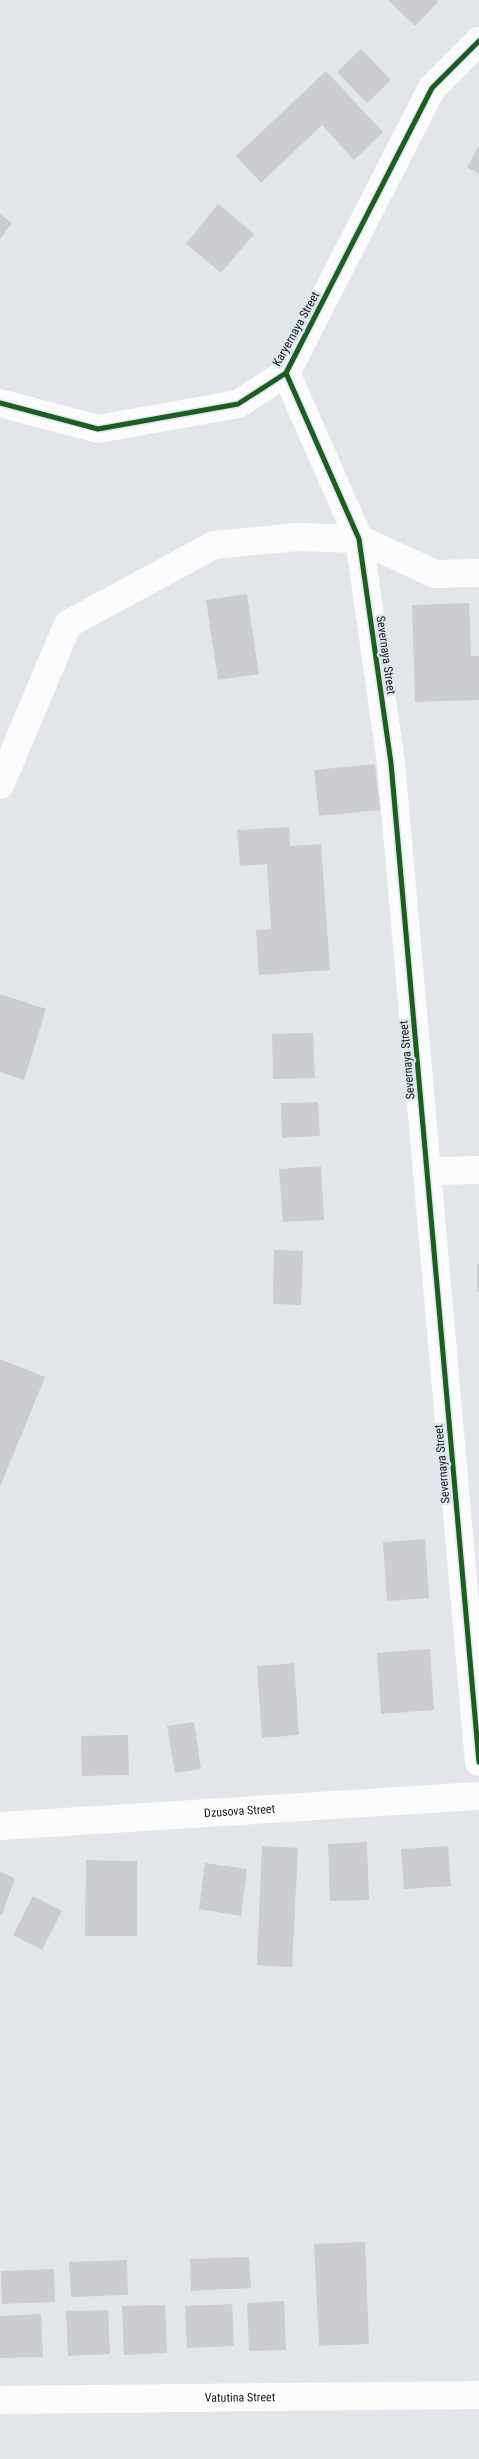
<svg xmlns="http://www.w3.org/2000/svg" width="479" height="2459" font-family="'Roboto Condensed',sans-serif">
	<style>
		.building { fill: #cccdd1 }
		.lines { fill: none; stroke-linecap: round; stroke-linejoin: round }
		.street { stroke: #fbfbfc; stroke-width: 28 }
		.cycleway-casing { stroke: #dee6ee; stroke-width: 8 }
		.cycleway { stroke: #1b5e20; stroke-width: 5 }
		.labels { text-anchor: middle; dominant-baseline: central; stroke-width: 5; stroke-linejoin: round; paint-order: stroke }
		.street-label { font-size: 12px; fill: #191c1e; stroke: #dee6ee }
	</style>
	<rect width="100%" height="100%" fill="#e2e6ea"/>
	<g class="building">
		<polygon points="388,0 436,0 438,2 415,26"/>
		<polygon points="361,49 391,80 367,103 337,72"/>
		<polygon points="326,71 383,132 354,160 322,125 261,183 236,156"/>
		<polygon points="479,145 479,174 467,167"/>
		<polygon points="218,204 254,234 221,273 186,244"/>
		<polygon points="0,214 12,223 0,239"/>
		<polygon points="247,594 259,674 218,680 206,600"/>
		<polygon points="469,603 471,656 479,656 479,700 415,702 412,605"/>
		<polygon points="375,764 380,810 319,816 314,770"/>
		<polygon points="289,827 290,846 321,844 330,970 259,975 256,930 271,929 267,864 240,866 237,830"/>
		<polygon points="0,994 46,1009 24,1080 0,1072"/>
		<polygon points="313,1033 315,1078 273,1079 272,1034"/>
		<polygon points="318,1102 320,1136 282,1138 281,1103"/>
		<polygon points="321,1166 324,1220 283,1222 279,1169"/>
		<polygon points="274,1250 303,1251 301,1305 273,1304"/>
		<rect x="477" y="1264" width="2" height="28"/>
		<polygon points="0,1359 45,1377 0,1487"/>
		<polygon points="425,1539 429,1598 387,1601 383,1542"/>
		<polygon points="430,1649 434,1710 381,1714 377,1653"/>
		<polygon points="294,1663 299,1735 262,1738 257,1666"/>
		<polygon points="194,1722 201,1769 175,1773 167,1726"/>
		<polygon points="128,1735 129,1775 82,1776 81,1736"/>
		<polygon points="367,1842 369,1900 330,1901 328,1844"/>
		<polygon points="262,1846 298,1848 292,1967 257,1965"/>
		<polygon points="448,1846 451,1886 404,1889 401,1849"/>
		<polygon points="86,1860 137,1861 137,1936 85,1936"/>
		<polygon points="205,1863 247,1869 241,1916 199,1909"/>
		<polygon points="0,1872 15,1878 2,1915 0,1915"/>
		<polygon points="33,1896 62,1911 42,1950 13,1935"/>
		<polygon points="365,2242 369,2344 319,2346 314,2244"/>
		<polygon points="249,2257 251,2288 191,2291 190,2259"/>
		<polygon points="127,2260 128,2295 71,2297 69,2262"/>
		<polygon points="54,2269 55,2302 2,2304 1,2271"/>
		<polygon points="284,2301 286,2350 249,2351 247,2303"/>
		<polygon points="232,2304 234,2346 187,2348 185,2306"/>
		<polygon points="165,2305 167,2353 124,2355 122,2306"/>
		<polygon points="108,2310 110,2354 68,2356 66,2311"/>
		<polygon points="41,2314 43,2357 0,2358 0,2316"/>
	</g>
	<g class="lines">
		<g class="street">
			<polyline points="286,373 359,539 391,763 479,1762"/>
			<polyline points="0,403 98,429 238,404 286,373 432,88 479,41"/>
			<polyline points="0,785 68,624 214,545 298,537 359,539 435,574 479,573"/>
			<polyline points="427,1171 479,1170"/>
			<path id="s1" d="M0,1826L479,1796"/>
			<path id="s2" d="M0,2400L479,2395"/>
		</g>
		<defs>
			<g id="cycleway">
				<polyline points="286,373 359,539 391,763 479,1762"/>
				<polyline points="0,403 98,429 238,404 286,373 432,88 479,41"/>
			</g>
		</defs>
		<use href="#cycleway" class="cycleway-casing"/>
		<use href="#cycleway" class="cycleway"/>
	</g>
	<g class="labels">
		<g class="street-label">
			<text transform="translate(296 329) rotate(-61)">Karyernaya Street</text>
			<text transform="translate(386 655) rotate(82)">Severnaya Street</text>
			<text transform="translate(407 1060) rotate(-95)">Severnaya Street</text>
			<text transform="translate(442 1464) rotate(-95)">Severnaya Street</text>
			<text stroke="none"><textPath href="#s1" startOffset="240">Dzusova Street</textPath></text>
			<text stroke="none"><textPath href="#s2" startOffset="240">Vatutina Street</textPath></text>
		</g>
	</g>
</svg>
